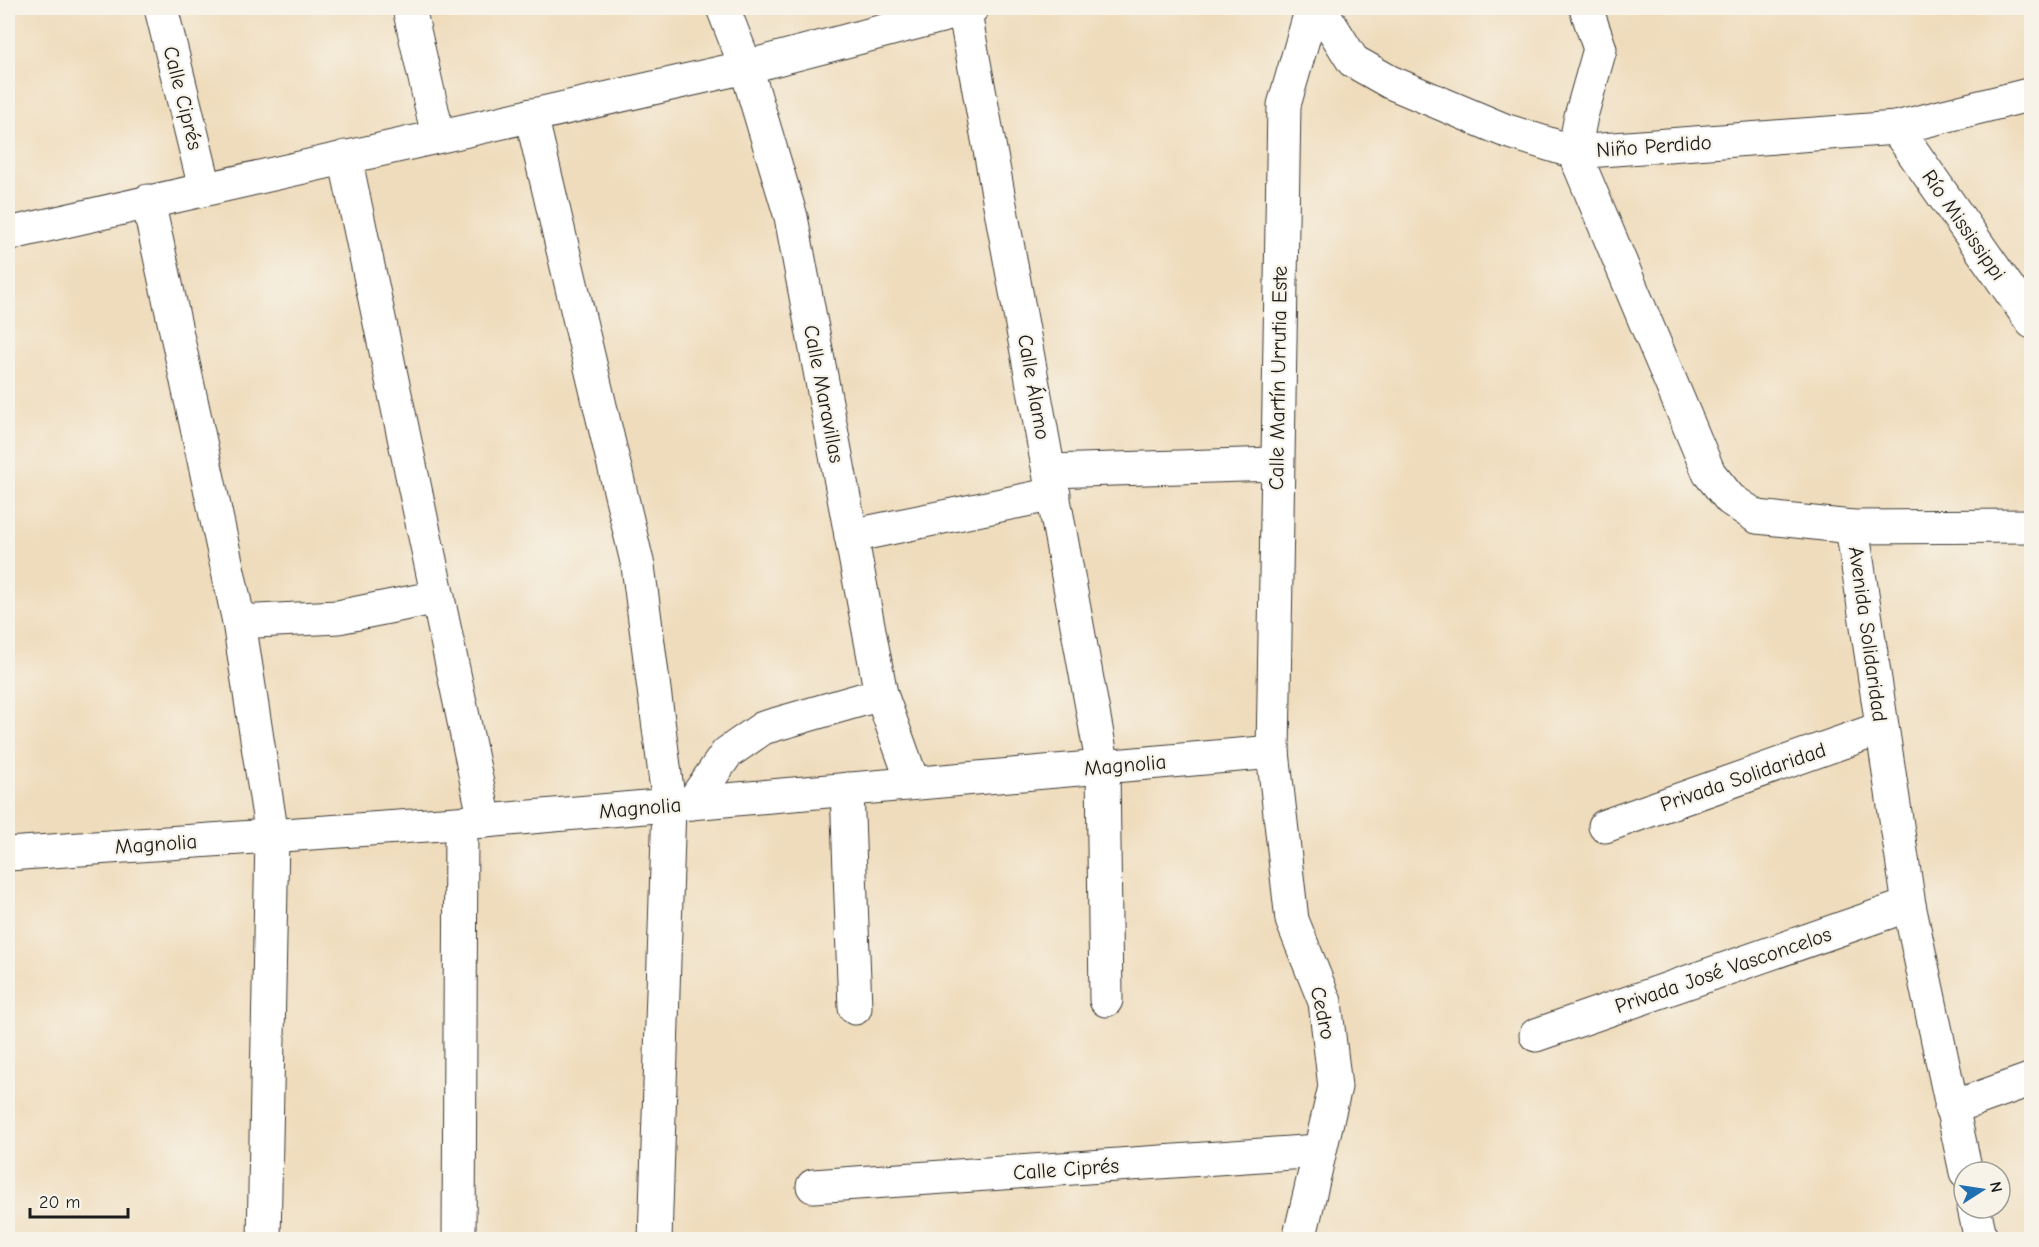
<svg xmlns="http://www.w3.org/2000/svg" width="2039" height="1247" font-family="'Comic Neue',sans-serif">
	<style>
		.lines { fill: none; stroke-linecap: round; stroke-linejoin: round }
		.minor-casing { stroke: #3c3934; stroke-width: 35 }
		.minor { stroke: #fff; stroke-width: 33 }
		.labels { text-anchor: middle; dominant-baseline: central; stroke-width: 4.5; stroke-linejoin: round; paint-order: stroke }
		.street-label { font-size: 21px; fill: #1c1c1c; stroke: #f7f3e8 }
	</style>
	<rect width="100%" height="100%" fill="#f7f3e8"/>
	<filter id="ink" filterUnits="userSpaceOnUse"><feTurbulence type="fractalNoise" baseFrequency=".0167" numOctaves="2"/><feDisplacementMap in="SourceGraphic" scale="12" xChannelSelector="R" yChannelSelector="G"/><feConvolveMatrix kernelMatrix="1 2 1 2 8 2 1 2 1" color-interpolation-filters="sRGB"/></filter>
	<filter id="wash" filterUnits="userSpaceOnUse"><feTurbulence type="fractalNoise" baseFrequency=".008" numOctaves="4" result="noise"/><feDisplacementMap in="SourceGraphic" scale="24" xChannelSelector="R" yChannelSelector="G"/><feGaussianBlur stdDeviation="1.35" result="paint"/><feColorMatrix in="noise" values="0 0 0 0 0 0 0 0 0 0 0 0 0 0 0 0 0 1.4 0 .05"/><feComposite in="paint" operator="in"/></filter>
	<g filter="url(#wash)">
		<rect width="100%" height="100%" fill="#efdcbc"/>
	</g>
	<g filter="url(#ink)">
		<g class="lines">
			<defs>
				<g id="minor">
					<polyline points="161,8 205,188"/>
					<polyline points="409,8 438,136"/>
					<polyline points="723,8 746,67 791,217 881,694 913,783"/>
					<polyline points="964,8 1103,767 1106,1000"/>
					<polyline points="1320,8 1353,61 1390,82 1504,130 1574,152 1896,128 2032,94"/>
					<polyline points="1586,8 1600,49 1581,116 1574,152 1709,473 1730,499 1757,517 1852,527 2032,526"/>
					<polyline points="531,115 638,566 669,805 655,1240"/>
					<polyline points="1896,128 2032,322"/>
					<polyline points="345,157 485,821"/>
					<polyline points="148,201 239,622 272,836 264,1240"/>
					<polyline points="8,234 746,67 972,8"/>
					<polyline points="1049,471 1276,464"/>
					<polyline points="1852,527 1909,905 1966,1172"/>
					<polyline points="851,536 1054,494"/>
					<polyline points="239,622 338,617 438,597"/>
					<polyline points="847,789 855,1008"/>
					<polyline points="692,803 727,753 763,728 881,694"/>
					<polyline points="1605,826 1882,728"/>
					<polyline points="8,854 485,821 1273,752"/>
					<polyline points="1536,1035 1909,905"/>
					<polyline points="1951,1108 2032,1079"/>
					<polyline points="813,1186 1319,1151"/>
					<polyline points="1974,1208 1981,1240"/>
					<polyline points="459,1240 461,823"/>
					<polyline points="1299,1240 1335,1087 1325,1002 1292,920 1273,752 1284,105 1312,8"/>
				</g>
			</defs>
			<use href="#minor" class="minor-casing"/>
			<use href="#minor" class="minor"/>
		</g>
	</g>
	<g class="labels">
		<g class="street-label">
			<text transform="translate(183 98) rotate(76)">Calle Ciprés</text>
			<text transform="translate(1654 146) rotate(-4)">Niño Perdido</text>
			<text transform="translate(1964 225) rotate(55)">Río Mississippi</text>
			<text transform="translate(1278 378) rotate(-89)">Calle Martín Urrutia Este</text>
			<text transform="translate(1034 387) rotate(80)">Calle Álamo</text>
			<text transform="translate(824 394) rotate(79)">Calle Maravillas</text>
			<text transform="translate(1868 634) rotate(82)">Avenida Solidaridad</text>
			<text transform="translate(1125 765) rotate(-5)">Magnolia</text>
			<text transform="translate(1743 777) rotate(-19)">Privada Solidaridad</text>
			<text transform="translate(640 808) rotate(-5)">Magnolia</text>
			<text transform="translate(156 844) rotate(-4)">Magnolia</text>
			<text transform="translate(1723 970) rotate(-19)">Privada José Vasconcelos</text>
			<text transform="translate(1323 1013) rotate(78)">Cedro</text>
			<text transform="translate(1066 1169) rotate(-4)">Calle Ciprés</text>
		</g>
	</g>
	<rect width="2039" height="1247" fill="none" stroke="#f7f3e8" stroke-width="30"/>
	<g transform="translate(1982 1190) rotate(78)"><circle r="28" fill="#f7f3e8" stroke="#9f9d96" stroke-width="1.5"/>
	<path d="M0-4.5L10 22L0 15L-10 22Z" fill="#1f6fb2"/>
	<text y="-9" font-size="16" font-weight="bold" text-anchor="middle" fill="#1c1c1c">N</text>
	</g>
	<path d="M30 1208v9h98v-9" fill="none" stroke="#1c1c1c" stroke-width="3"/>
	<text x="39" y="1208" font-size="18" fill="#1c1c1c" stroke="#f7f3e8" stroke-width="4.5" paint-order="stroke">20 m</text>
</svg>
